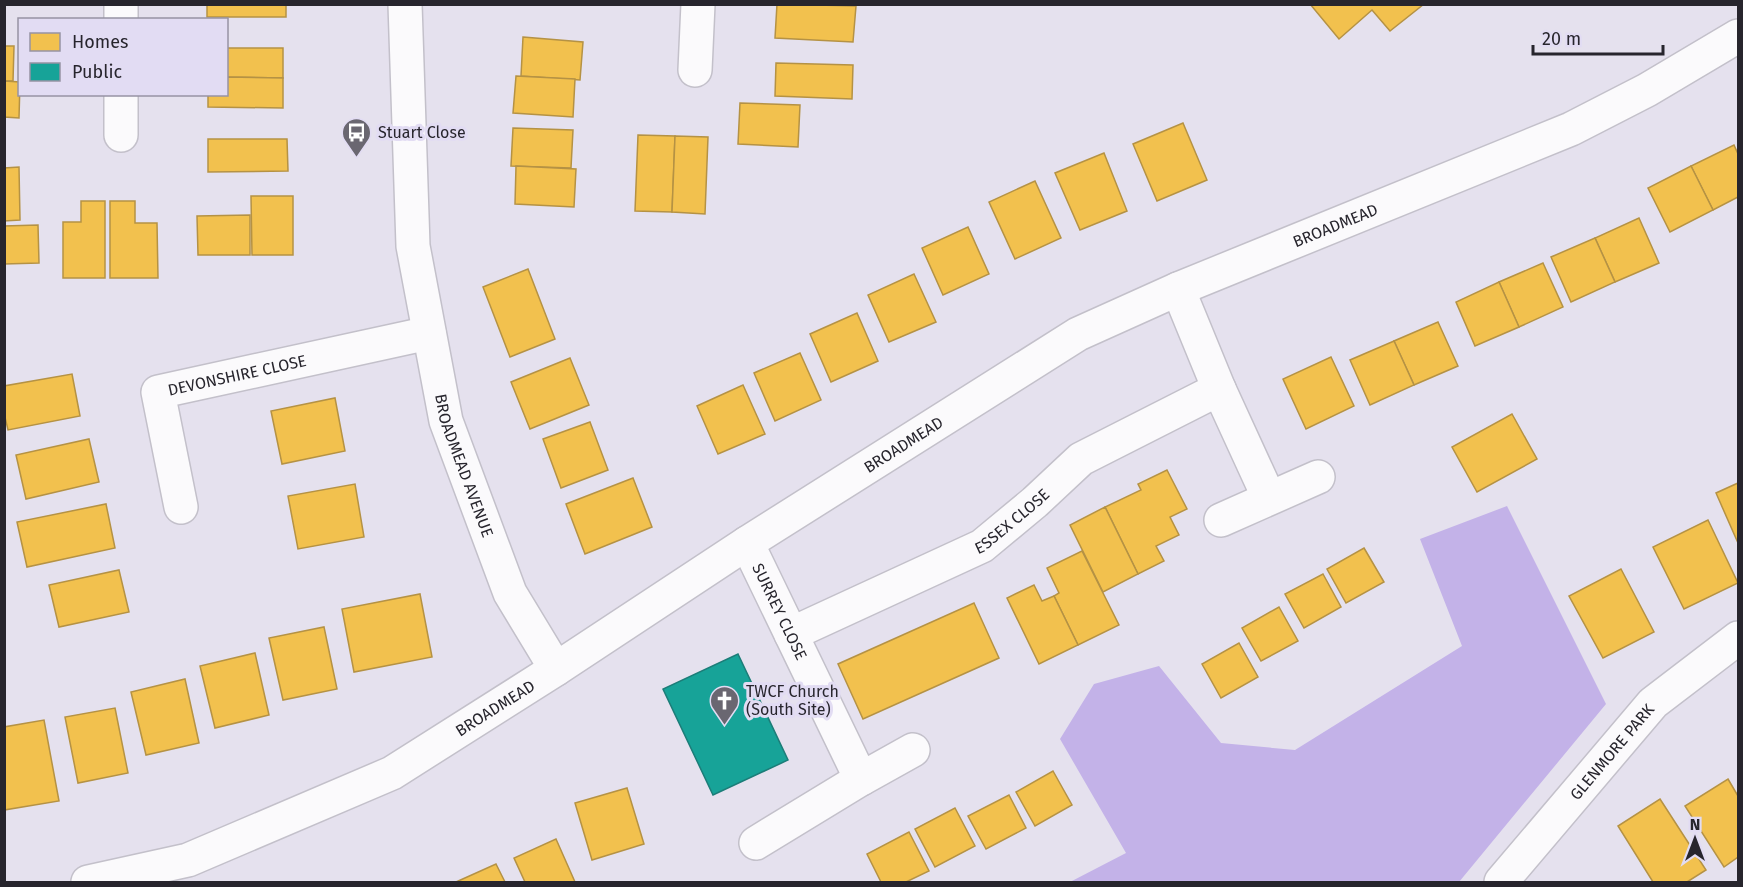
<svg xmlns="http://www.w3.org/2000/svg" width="1743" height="887" font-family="'Fira Sans',sans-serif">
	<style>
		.forest { fill: #c3b2e8 }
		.homes { fill: #f2c14e; stroke: #b59244; stroke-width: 1.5 }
		.public { fill: #17a398; stroke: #1c7d78; stroke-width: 1.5 }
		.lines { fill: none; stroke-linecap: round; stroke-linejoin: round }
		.street-casing { stroke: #c3c0ca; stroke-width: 36 }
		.street { stroke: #fbfafc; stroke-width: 33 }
		.labels { text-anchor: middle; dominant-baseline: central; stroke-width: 6; stroke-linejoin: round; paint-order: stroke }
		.poi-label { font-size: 16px; fill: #27252d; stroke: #e2dcf3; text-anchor: start }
		.street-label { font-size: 16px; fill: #27252d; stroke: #e2dcf3 }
	</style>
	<rect width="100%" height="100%" fill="#e5e1ee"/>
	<polygon class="forest" points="1507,506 1606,704 1459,882 1070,882 1126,853 1060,739 1094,684 1159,666 1221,743 1295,750 1462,646 1420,539"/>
	<g class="homes">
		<rect x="207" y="4" width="79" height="13"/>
		<polygon points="777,4 856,6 853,42 775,38"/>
		<polygon points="1310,4 1424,4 1390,31 1372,10 1339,39"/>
		<polygon points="523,37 583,42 580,80 521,76"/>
		<polygon points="4,46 14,46 13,81 4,81"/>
		<polygon points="226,48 283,48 283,78 226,77"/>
		<polygon points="776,63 853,65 852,99 775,96"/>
		<polygon points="516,76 575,79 573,117 513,113"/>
		<polygon points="226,77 283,78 283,108 208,107 208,94 226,94"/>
		<polygon points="4,81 20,82 19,118 4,117"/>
		<polygon points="740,103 800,105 798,147 738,144"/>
		<polygon points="1183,123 1207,180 1157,201 1133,144"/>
		<polygon points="513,128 573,130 571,168 511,166"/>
		<polygon points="638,135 675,136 672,212 635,211"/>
		<polygon points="675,136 708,137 705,214 672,212"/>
		<polygon points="208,139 287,139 288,171 208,172"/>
		<polygon points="1734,145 1738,154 1738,197 1713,210 1691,166"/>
		<polygon points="1104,153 1127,211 1080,230 1055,173"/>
		<polygon points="516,166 576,169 574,207 515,204"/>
		<polygon points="1691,166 1713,210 1670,232 1648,188"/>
		<polygon points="19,167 20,220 4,221 4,168"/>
		<polygon points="1035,181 1061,238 1015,259 989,202"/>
		<polygon points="251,196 293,196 293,255 252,255"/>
		<polygon points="81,201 105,201 105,278 63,278 63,222 81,222"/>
		<polygon points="110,201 135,201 135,223 157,223 158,278 110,278"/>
		<polygon points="250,215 250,255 198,255 197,216"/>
		<polygon points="1639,218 1659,263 1615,282 1595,238"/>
		<polygon points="38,225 39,263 4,264 4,226"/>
		<polygon points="968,227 989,274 943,295 922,248"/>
		<polygon points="1595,238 1615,282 1571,302 1551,257"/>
		<polygon points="1543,263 1563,307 1519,327 1499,282"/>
		<polygon points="528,269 555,339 510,357 483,287"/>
		<polygon points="914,274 936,322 889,342 868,295"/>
		<polygon points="1499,282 1519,327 1475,346 1456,302"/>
		<polygon points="857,313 878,361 831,382 810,334"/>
		<polygon points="1438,322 1458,366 1414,385 1394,341"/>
		<polygon points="1394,341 1414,385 1370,405 1350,360"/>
		<polygon points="800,353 821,400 775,421 754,373"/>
		<polygon points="1331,357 1354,406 1306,429 1283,379"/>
		<polygon points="570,358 589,405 530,429 511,382"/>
		<polygon points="72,374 80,416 8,430 4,413 4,386"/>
		<polygon points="743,385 765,434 718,454 697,406"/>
		<polygon points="335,398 345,451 282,464 271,411"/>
		<polygon points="1512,414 1537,459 1477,492 1452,447"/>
		<polygon points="590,422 608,470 561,488 543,439"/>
		<polygon points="89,439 99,482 26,499 16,455"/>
		<polygon points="1167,470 1187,509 1170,517 1179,535 1156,546 1164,561 1138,574 1105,507 1141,490 1138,484"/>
		<polygon points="633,478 652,527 585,554 566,504"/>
		<polygon points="1738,483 1738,543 1716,493"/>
		<polygon points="355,484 364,537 298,549 288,496"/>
		<polygon points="106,504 115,548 27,567 17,522"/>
		<polygon points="1105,507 1138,574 1103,592 1070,525"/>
		<polygon points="1708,520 1738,583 1684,609 1653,547"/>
		<polygon points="1364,548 1384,582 1346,603 1327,569"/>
		<polygon points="1082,551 1119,625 1078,645 1054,596 1059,593 1047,568"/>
		<polygon points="1621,569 1654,632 1603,658 1569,596"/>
		<polygon points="119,570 129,612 59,627 49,585"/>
		<polygon points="1323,574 1341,607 1304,628 1285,594"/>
		<polygon points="1034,585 1042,601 1054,596 1078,645 1039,664 1007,598"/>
		<polygon points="420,594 432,657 354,672 342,609"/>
		<polygon points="974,603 999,658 863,719 838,664"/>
		<polygon points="1279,607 1298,641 1261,661 1242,628"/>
		<polygon points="324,627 337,689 283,700 269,638"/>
		<polygon points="1239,643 1258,677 1221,698 1202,664"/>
		<polygon points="255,653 269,715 215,728 200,666"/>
		<polygon points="185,679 199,743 146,755 131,692"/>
		<polygon points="115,708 128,773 78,783 65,717"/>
		<polygon points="44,720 59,801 4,810 4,727"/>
		<polygon points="1053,771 1072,805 1035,826 1016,792"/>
		<polygon points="1728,779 1738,796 1738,857 1724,867 1685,806"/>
		<polygon points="627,788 644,844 592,860 575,803"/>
		<polygon points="1009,795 1026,828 986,849 968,816"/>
		<polygon points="1660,799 1706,870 1687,882 1653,882 1618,826"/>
		<polygon points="955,808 975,846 935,867 915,829"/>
		<polygon points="909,832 929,871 906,882 881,882 867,854"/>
		<polygon points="556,839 575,882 525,882 514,858"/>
		<polygon points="496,864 505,882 456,882"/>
	</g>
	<polygon class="public" points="738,654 788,760 713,795 663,689"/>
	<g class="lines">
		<defs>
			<g id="street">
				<polyline points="121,4 121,20"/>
				<path id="s1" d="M405,4L413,246L446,421L510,593L556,669"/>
				<polyline points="695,70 698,4"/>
				<polyline points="121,94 121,135"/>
				<polyline points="1178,289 1219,389 1269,498"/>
				<path id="s2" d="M181,507L158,392L429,333"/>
				<polyline points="1221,520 1318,477"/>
				<path id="s3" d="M747,543L861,779"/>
				<path id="s4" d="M791,634L982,546L1035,502L1081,459L1219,389"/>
				<polyline points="756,843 861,779 913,750"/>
				<path id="s5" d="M88,882L188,860L392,773L556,669L747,543L1078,334L1178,289L1571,129L1647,90L1738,36"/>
				<path id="s6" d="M1501,882L1653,703L1738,638"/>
			</g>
		</defs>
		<use href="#street" class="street-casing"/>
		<use href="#street" class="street"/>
	</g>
	<defs>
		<symbol id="bus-pin" viewBox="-11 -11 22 30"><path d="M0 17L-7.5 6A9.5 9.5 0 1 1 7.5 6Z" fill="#6a6771" stroke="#e2dcf3"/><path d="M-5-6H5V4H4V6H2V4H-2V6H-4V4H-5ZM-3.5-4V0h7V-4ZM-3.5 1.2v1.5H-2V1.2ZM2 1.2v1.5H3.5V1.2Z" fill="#fff"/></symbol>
		<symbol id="church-pin" viewBox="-11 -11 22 30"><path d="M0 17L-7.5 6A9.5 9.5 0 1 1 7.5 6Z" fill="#6a6771" stroke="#e2dcf3"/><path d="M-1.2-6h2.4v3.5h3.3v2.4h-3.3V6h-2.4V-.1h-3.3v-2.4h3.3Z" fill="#fff"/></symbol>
	</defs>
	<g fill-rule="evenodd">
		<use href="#bus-pin" x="340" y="116" width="33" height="45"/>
		<use href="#church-pin" x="708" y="684" width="33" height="45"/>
	</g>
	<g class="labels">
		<g class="poi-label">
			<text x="378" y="132">Stuart Close</text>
			<text x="746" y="691">TWCF Church<tspan x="746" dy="18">(South Site)</tspan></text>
		</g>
		<g class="street-label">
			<text stroke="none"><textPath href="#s5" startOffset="1418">BROADMEAD</textPath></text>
			<text stroke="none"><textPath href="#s2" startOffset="198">DEVONSHIRE CLOSE</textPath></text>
			<text stroke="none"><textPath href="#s5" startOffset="932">BROADMEAD</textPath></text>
			<text stroke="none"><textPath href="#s1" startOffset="468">BROADMEAD AVENUE</textPath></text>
			<text stroke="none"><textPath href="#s4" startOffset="249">ESSEX CLOSE</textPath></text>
			<text stroke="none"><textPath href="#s3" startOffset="76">SURREY CLOSE</textPath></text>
			<text stroke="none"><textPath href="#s5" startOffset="446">BROADMEAD</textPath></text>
			<text stroke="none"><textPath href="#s6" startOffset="171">GLENMORE PARK</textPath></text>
		</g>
	</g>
	<rect width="1743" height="887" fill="none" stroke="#27252d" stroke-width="12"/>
	<rect x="18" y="18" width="210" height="78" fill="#e2dcf3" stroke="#9793a4" stroke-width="1.5"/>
	<rect x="30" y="33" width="30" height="18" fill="#f2c14e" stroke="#9793a4" stroke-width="1.5"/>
	<text x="72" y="48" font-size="18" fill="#27252d">Homes</text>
	<rect x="30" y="63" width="30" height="18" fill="#17a398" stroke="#9793a4" stroke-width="1.5"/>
	<text x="72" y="78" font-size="18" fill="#27252d">Public</text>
	<g transform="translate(1695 839)" stroke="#e2dcf3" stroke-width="4.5" paint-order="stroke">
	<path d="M0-4.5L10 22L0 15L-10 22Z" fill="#27252d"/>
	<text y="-9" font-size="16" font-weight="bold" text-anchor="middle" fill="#27252d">N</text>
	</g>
	<path d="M1533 45v9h130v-9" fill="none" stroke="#27252d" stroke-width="3"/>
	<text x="1542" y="45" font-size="18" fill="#27252d" stroke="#e2dcf3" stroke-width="4.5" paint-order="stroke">20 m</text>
</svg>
